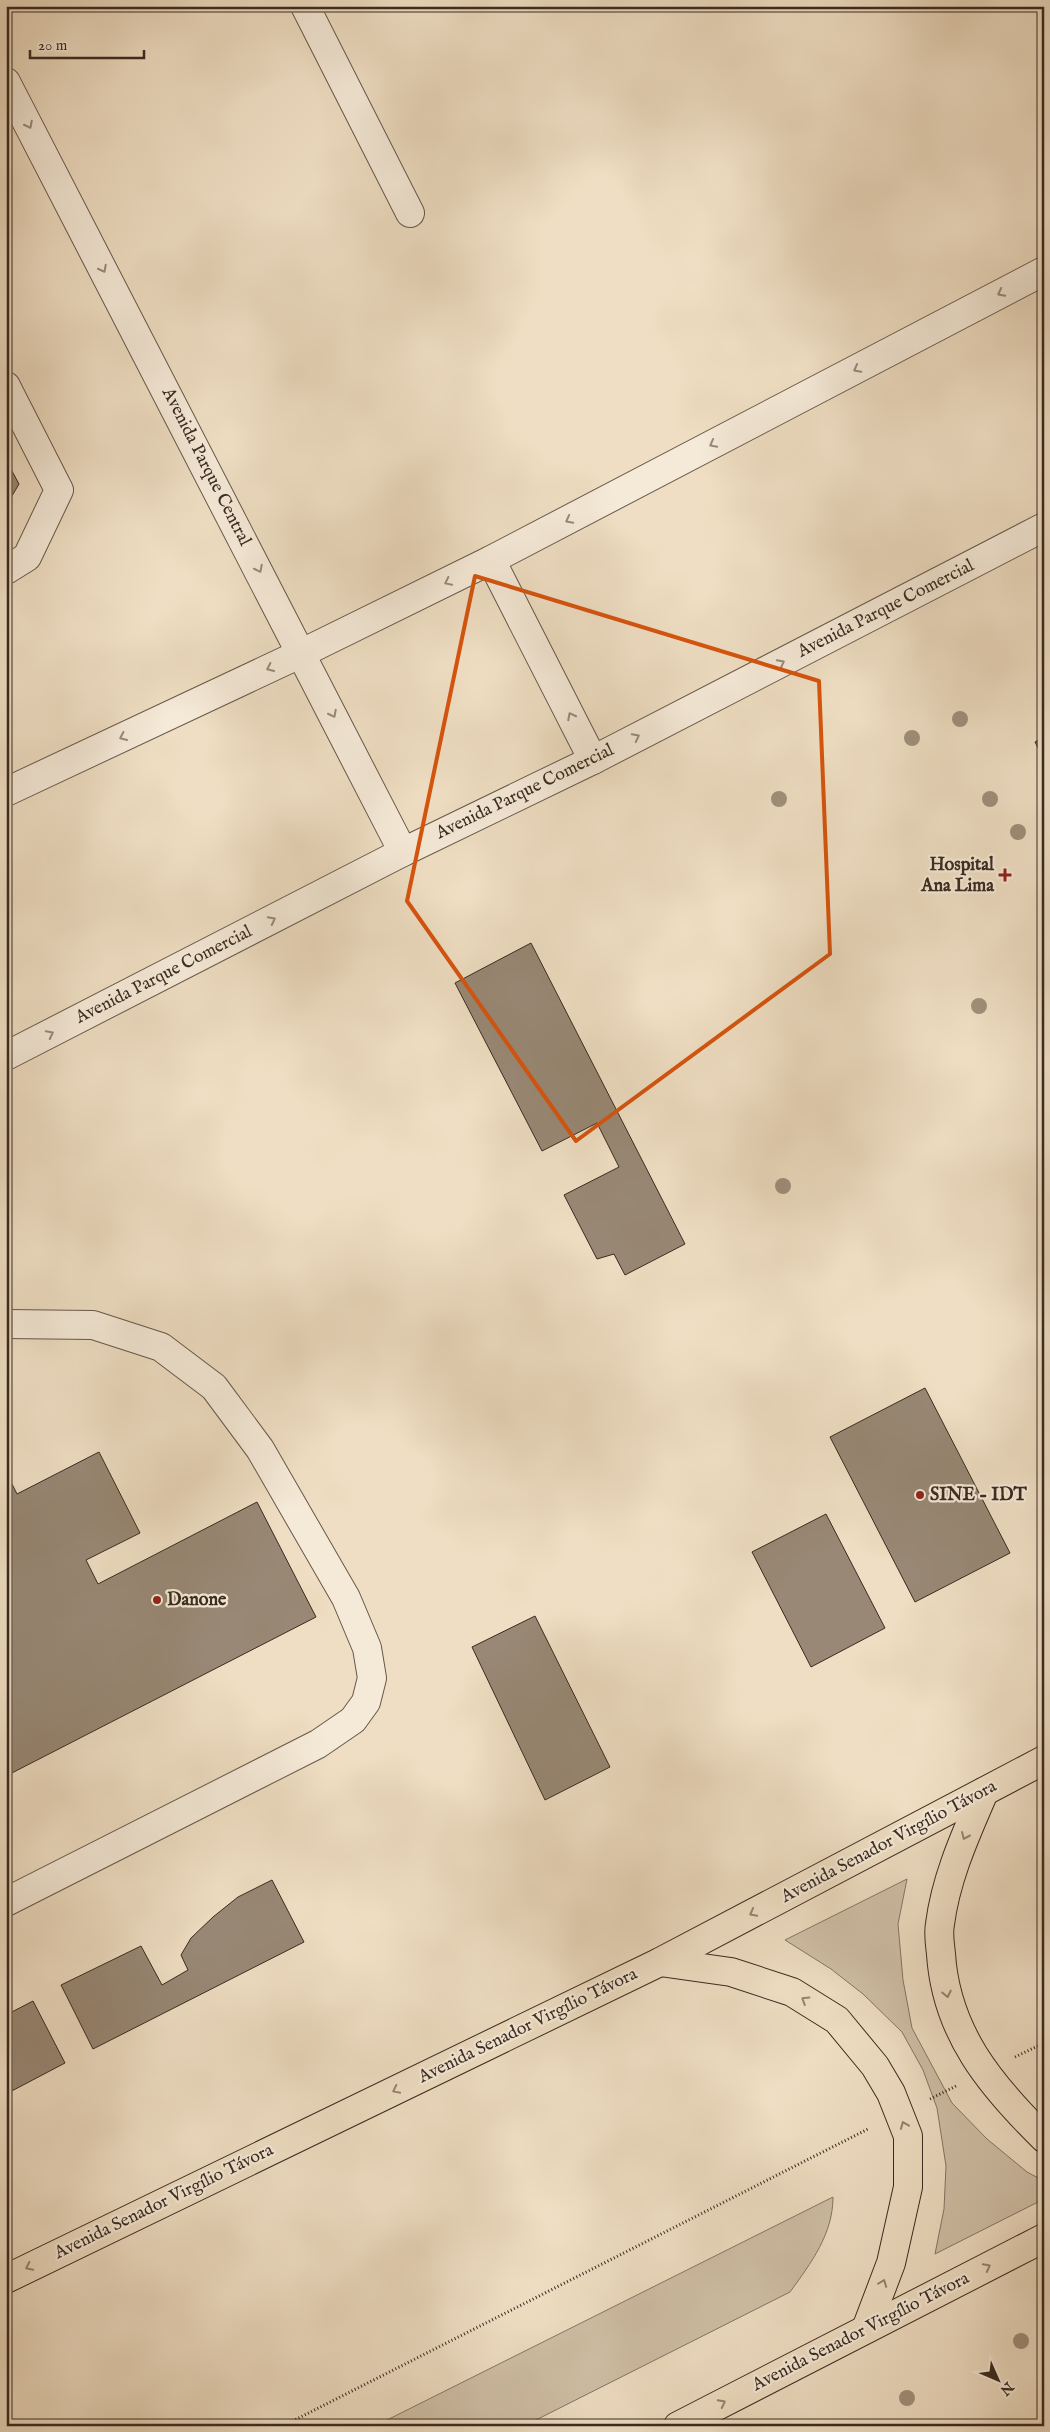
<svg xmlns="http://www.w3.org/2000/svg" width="1050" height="2432" font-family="'IM FELL English',serif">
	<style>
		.green { fill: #d0c0a7; stroke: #847664 }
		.building { fill: #988875; stroke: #392b21 }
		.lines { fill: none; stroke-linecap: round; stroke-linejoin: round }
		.minor-casing { stroke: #66584a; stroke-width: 30 }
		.major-casing { stroke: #392b21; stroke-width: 30 }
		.path { stroke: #392b21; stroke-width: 3; stroke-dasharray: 1 2.5; stroke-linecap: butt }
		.minor { stroke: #f5ead8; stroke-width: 28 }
		.major { stroke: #efdec3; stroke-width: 28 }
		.tree { fill: #a0907c }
		.oneway { stroke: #978a7c }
		.oneway2 { stroke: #948472 }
		.marked { fill: none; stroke: #d6540e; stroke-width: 4; stroke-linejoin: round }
		.poi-dot { fill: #8f2418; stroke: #f5ead8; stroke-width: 2 }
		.labels { text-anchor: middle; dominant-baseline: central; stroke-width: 4.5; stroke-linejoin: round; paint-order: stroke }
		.street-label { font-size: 18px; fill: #392b21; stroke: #f5ead8 }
		.poi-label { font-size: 18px; font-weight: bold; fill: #392b21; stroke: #f5ead8; text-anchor: start }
	</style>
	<rect width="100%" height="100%" fill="#efdec3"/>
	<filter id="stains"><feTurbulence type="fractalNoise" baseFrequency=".004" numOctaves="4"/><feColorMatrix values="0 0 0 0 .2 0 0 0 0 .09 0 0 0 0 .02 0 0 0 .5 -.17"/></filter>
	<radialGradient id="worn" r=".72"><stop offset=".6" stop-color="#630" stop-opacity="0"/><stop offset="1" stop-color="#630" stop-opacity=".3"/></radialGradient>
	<g class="green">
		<polygon points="907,1879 898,1924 903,1980 912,2028 952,2103 987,2139 1027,2172 1044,2181 1044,2199 935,2254 944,2209 946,2166 937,2108 923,2070 902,2032 863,1994 831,1969 785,1940"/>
		<path d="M833,2197C833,2234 811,2263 790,2292L524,2426H375Z"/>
	</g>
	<g class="building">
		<polygon points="6,460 19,484 6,506"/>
		<polygon points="1044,737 1044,759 1035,742"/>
		<polygon points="531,943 685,1244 625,1275 614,1254 597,1259 564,1195 619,1167 597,1123 542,1151 455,983"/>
		<polygon points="925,1388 1010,1553 915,1602 830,1437"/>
		<polygon points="99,1452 140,1533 86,1560 98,1584 257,1502 316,1617 6,1776 6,1472 17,1494"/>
		<polygon points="826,1514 885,1628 811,1667 752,1552"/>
		<polygon points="535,1616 610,1767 545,1800 472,1647"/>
		<polygon points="272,1880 304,1942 93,2049 61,1985 141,1946 162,1985 188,1970 181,1955 191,1938 213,1917 238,1897"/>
		<polygon points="33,2001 65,2063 6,2094 6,2015"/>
	</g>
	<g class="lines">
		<defs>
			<g id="minor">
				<polyline points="305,6 410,213"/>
				<polyline points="6,82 403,852"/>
				<polyline points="6,386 59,490 27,557 6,570"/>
				<polyline points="491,560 593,760"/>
				<polyline points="6,792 302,653 491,560 1044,271"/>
				<polyline points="6,1056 403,852 593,760 1044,527"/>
				<polyline points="6,1324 93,1325 161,1347 214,1387 260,1449 346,1598 367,1648 372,1678 366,1702 353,1720 318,1744 6,1902"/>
			</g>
			<g id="major">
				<path d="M984,1792C966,1834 946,1877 940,1924C938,1934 940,1944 941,1954C946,2032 990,2085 1044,2138"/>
				<polyline points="660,1962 731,1972 792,1992 837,2020 875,2066 891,2093 908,2136 908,2187 891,2263 866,2329"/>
				<polyline points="6,2279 660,1962 1044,1760"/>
				<polyline points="678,2426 1044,2238"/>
			</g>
		</defs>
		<use href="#minor" class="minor-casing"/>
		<use href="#major" class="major-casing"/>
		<g class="path">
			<polyline points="1015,2057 1044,2043"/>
			<polyline points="930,2099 956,2086"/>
			<polyline points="283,2426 868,2129"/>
		</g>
		<use href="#minor" class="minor"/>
		<use href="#major" class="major"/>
	</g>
	<g class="tree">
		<circle cx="960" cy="719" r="8"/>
		<circle cx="912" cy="738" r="8"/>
		<circle cx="779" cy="799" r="8"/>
		<circle cx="990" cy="799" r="8"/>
		<circle cx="1018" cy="832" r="8"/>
		<circle cx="979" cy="1006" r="8"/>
		<circle cx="783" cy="1186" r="8"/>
		<circle cx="1021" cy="2341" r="8"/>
		<circle cx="907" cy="2398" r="8"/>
	</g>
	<defs><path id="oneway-chevron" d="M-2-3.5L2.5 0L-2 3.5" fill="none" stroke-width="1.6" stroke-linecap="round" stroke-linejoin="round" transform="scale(1.25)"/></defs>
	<g class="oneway">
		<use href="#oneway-chevron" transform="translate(29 125) rotate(63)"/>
		<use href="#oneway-chevron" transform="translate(103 269) rotate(63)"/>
		<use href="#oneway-chevron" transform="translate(1001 293) rotate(152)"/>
		<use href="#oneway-chevron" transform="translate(857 369) rotate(152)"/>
		<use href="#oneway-chevron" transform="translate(713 444) rotate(152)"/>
		<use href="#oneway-chevron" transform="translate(569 520) rotate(152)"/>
		<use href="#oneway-chevron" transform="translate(259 569) rotate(63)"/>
		<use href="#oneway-chevron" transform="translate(448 582) rotate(154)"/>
		<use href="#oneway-chevron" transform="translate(781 663) rotate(-27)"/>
		<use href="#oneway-chevron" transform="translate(270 668) rotate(155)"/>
		<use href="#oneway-chevron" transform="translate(333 714) rotate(63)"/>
		<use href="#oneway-chevron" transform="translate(571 716) rotate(-117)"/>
		<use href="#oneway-chevron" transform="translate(123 737) rotate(155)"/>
		<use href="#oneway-chevron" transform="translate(636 737) rotate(-27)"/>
		<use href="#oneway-chevron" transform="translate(272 920) rotate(-27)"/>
		<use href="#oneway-chevron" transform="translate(50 1034) rotate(-27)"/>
	</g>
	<g class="oneway2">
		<use href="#oneway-chevron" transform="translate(965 1836) rotate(114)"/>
		<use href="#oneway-chevron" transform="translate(753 1913) rotate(152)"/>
		<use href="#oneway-chevron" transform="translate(947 1994) rotate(78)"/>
		<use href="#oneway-chevron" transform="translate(805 2000) rotate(-148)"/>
		<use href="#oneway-chevron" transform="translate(396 2090) rotate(154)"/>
		<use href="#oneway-chevron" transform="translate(904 2125) rotate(-112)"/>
		<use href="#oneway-chevron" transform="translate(29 2267) rotate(154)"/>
		<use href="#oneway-chevron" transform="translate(987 2267) rotate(-27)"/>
		<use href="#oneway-chevron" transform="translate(883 2283) rotate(-69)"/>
		<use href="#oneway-chevron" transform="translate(722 2403) rotate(-27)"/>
	</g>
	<path class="marked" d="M475,576L819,681L830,954L576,1141L407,901Z"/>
	<g class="poi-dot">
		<path d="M1002.5 867.5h5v5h5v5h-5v5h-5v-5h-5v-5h5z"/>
		<circle cx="920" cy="1495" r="5"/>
		<circle cx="157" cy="1600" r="5"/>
	</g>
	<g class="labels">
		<g class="street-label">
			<text transform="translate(206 467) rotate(63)">Avenida Parque Central</text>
			<text transform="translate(886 609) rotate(-27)">Avenida Parque Comercial</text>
			<text transform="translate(525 792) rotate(-26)">Avenida Parque Comercial</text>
			<text transform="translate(164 975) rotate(-27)">Avenida Parque Comercial</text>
			<text transform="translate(889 1842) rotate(-28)">Avenida Senador Virgílio Távora</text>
			<text transform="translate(528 2026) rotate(-26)">Avenida Senador Virgílio Távora</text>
			<text transform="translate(164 2202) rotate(-26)">Avenida Senador Virgílio Távora</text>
			<text transform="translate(861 2332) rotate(-27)">Avenida Senador Virgílio Távora</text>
		</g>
		<g class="poi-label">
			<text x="994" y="865" text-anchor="end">Hospital<tspan x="994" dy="21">Ana Lima</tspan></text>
			<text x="930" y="1495">SINE - IDT</text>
			<text x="167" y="1600">Danone</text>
		</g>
	</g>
	<rect width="1050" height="2432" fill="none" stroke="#efdec3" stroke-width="25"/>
	<rect x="8" y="8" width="1035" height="2417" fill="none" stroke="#392b21" stroke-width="2.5"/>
	<rect x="12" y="12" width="1025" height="2407" fill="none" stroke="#392b21"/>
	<g transform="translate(998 2380) rotate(135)" stroke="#f5ead8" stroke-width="4" paint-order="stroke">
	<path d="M0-4L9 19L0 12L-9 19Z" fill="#392b21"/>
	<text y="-8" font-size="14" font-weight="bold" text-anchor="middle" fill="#392b21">N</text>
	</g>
	<path d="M30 50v8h114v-8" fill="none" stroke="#392b21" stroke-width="2.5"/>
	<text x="38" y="50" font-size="15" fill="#392b21" stroke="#f5ead8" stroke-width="4" paint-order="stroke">20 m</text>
	<rect width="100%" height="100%" filter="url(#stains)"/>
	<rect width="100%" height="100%" fill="url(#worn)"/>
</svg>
